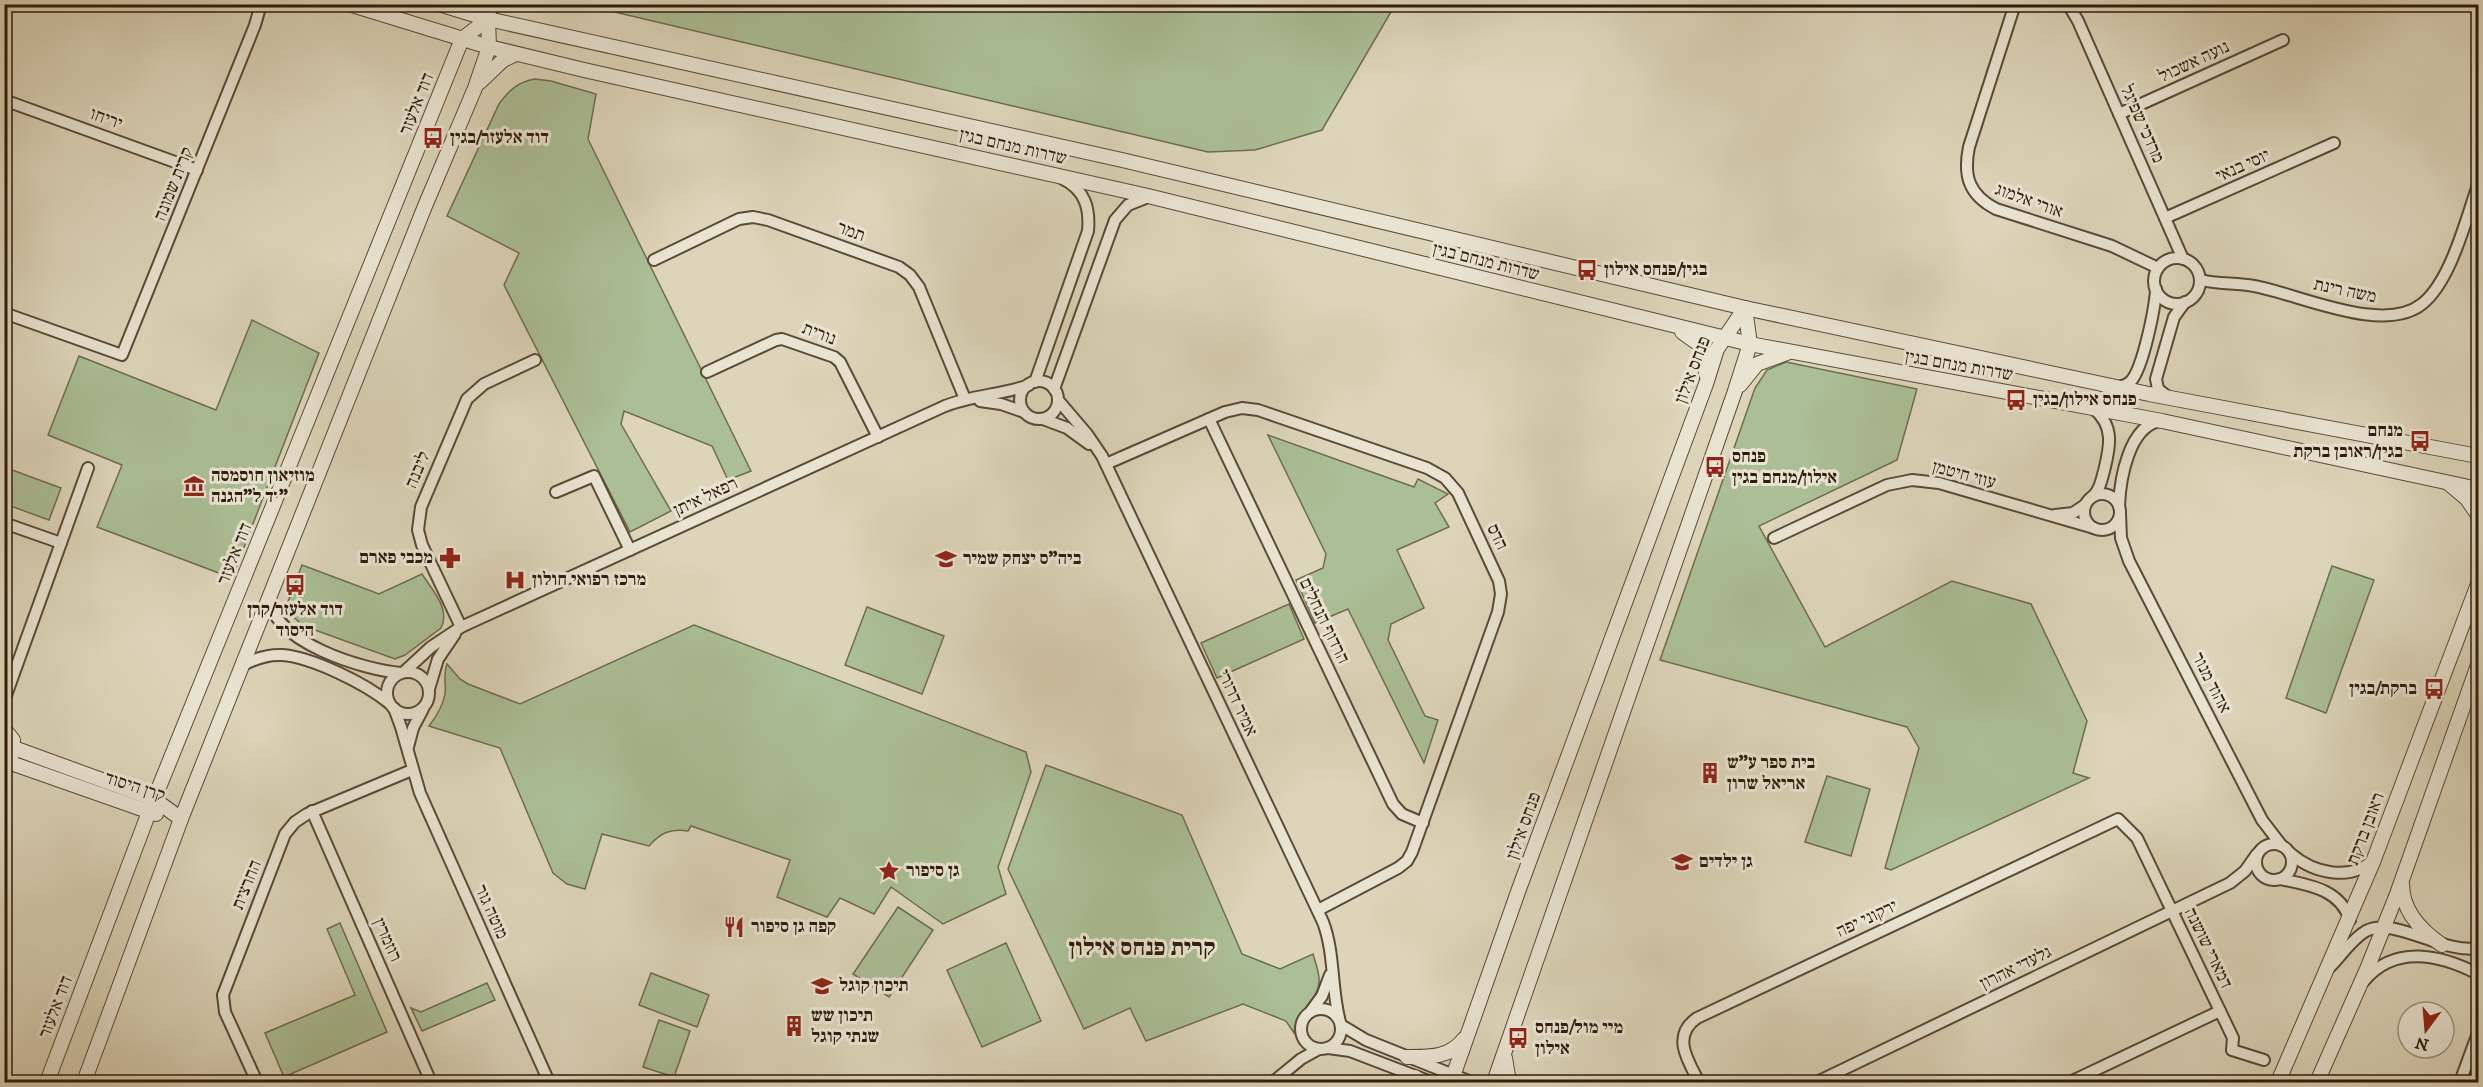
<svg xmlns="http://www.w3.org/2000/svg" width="2483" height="1087" font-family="'IM FELL DW Pica','Frank Ruhl Libre',serif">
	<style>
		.green { fill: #abbe95; stroke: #6d6d50; stroke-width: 1.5 }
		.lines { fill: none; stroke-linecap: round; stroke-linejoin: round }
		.minor-casing { stroke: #5a4a36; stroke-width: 14 }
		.tertiary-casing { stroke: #5a4a36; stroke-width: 16 }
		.minor { stroke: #e9e4d2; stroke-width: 10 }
		.tertiary { stroke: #e9e4d2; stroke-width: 14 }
		.labels { text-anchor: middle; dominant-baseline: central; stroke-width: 6; stroke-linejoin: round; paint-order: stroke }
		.street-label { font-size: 18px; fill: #2f1c0a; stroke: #e9e4d2 }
		.poi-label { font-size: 18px; font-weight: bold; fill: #2f1c0a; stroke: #e9e4d2; text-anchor: start }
		.district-label { font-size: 24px; font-weight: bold; fill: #2f1c0a; stroke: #e9e4d2 }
	</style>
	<rect width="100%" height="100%" fill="#ddd5ba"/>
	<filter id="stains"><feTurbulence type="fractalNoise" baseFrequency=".00333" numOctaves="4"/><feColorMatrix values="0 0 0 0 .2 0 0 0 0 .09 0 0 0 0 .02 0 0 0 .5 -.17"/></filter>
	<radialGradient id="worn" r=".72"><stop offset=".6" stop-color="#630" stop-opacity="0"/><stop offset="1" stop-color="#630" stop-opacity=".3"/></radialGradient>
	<g class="green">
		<polygon points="585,5 1395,5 1322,130 1255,150 1208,152"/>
		<path d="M535,79L551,81L596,94L588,139L751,471L728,480L712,446L624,411L621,424L671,511L630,532L504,285L519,253L447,216L499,104C509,90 518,82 535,79Z"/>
		<polygon points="252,320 319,353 232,578 97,527 122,465 48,435 79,356 216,410"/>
		<polygon points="1786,362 1917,389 1897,460 1759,526 1825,647 1952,581 2031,604 2087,721 2073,773 2089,778 1891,870 1885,868 1919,748 1907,727 1660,660 1755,388 1767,370"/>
		<polygon points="1268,435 1414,487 1418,479 1448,494 1435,503 1449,527 1397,550 1424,608 1391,624 1388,640 1425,716 1438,720 1424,763 1348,609 1315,623 1296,580 1323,568 1326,554"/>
		<polygon points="4,467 61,488 49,520 5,504"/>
		<path d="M302,565L379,594L422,574C432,590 451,609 441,628L405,655L395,659L304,626L291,615L288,609V602Z"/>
		<polygon points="2332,566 2374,580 2326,713 2286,698"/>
		<polygon points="1289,604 1304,639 1217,678 1201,643"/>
		<polygon points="867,607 944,636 922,694 845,665"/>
		<path d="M694,625L1026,752L1031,772L998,867L1006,894L943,924L891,887L874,914L840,898L827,917L777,897L790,860L691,826L688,831C671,828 660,833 649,846L602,834L585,889L567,884L553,873L500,748L429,726C436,717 443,706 445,694C446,684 443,675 447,664L460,679L468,684L520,704Z"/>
		<path d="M1046,765L1182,815L1242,954L1280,969L1313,954C1315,962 1320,973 1319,982C1319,1000 1296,1010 1294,1033L1286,1021L1243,1004L1146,1041L1130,1008L1084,1029L1008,869Z"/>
		<polygon points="1827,776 1870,789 1851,856 1805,842"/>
		<polygon points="898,907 933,930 889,997 853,974"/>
		<polygon points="340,923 387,1032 284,1077 265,1033 355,995 327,929"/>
		<polygon points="1006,943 1041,1021 982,1047 947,970"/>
		<polygon points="651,973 709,995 697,1027 639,1005"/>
		<polygon points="487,983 495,1000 422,1031 411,1008 421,1012"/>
		<polygon points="659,1020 690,1031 674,1077 643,1067"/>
	</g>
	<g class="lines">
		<defs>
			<g id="minor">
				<path d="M2015,4L1969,147C1963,176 1969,195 1996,209L2112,246L2158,268"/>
				<polyline points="2068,4 2078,21 2183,259"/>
				<polyline points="488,19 494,4"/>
				<polyline points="4,100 197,170"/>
				<polyline points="2119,114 2283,40"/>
				<polyline points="2165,218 2334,143"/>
				<circle cx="2177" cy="281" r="23"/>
				<polyline points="654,260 739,219 753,217 768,220 899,267 910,275 919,287 965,399"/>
				<path d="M2200,280C2217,284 2236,283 2254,286C2299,294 2383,335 2422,304C2451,281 2466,219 2478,185"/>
				<polyline points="4,313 122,355 255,25 261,4"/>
				<polyline points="707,372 776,340 782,339 834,357 840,362 878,437"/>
				<circle cx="1039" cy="400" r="19"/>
				<path d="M1035,382L1088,231C1090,208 1085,190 1063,179"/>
				<path d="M2118,387C2123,386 2127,385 2131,381C2143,368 2155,308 2156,289"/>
				<polyline points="1054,389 1115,220 1128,205 1148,197"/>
				<polyline points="2168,397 2158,389 2156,379 2174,317 2185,302"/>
				<path d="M1058,400L1087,434L1102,456L1323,922C1335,954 1331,989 1340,1022"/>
				<polyline points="980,401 1001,404 1024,412"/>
				<polyline points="1043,419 1067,428 1089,444"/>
				<polyline points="1209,419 1393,804 1402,814 1423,823"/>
				<polyline points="1106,464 1225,412 1242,408 1258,410 1427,468 1445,478 1458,493 1499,581 1501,594 1498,612 1412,852 1407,861 1398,868 1318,910"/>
				<polyline points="556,492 594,476 630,550"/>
				<circle cx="2102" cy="512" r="18"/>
				<path d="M2092,497C2100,490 2101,481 2104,471C2110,447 2115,426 2093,408"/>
				<path d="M2119,506C2120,479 2129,426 2160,421"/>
				<polyline points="2120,514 2121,538 2129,561 2262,820 2282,846"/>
				<polyline points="2055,515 2073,513 2085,505"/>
				<polyline points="4,523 61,543"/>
				<polyline points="1774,538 1887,485 1912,480 1939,483 2094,528"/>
				<path d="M270,597C271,642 364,670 401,673"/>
				<polyline points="461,627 422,545 418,530 421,507 467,399 484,384 535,360"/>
				<path d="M241,666C254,659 268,654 282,655C312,657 366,684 389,703"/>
				<circle cx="408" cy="693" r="21"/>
				<path d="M404,672L431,647L461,627L945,406C972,395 1002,395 1029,385"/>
				<polyline points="429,689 438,659 455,634"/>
				<polyline points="4,701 88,468"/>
				<polyline points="394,708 401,727 420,793 549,1082"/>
				<polyline points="408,747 413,728 423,709"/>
				<polyline points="312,811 431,1082"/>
				<circle cx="2274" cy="862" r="18"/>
				<path d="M2290,853C2313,873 2351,883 2375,858"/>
				<path d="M2280,879C2309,885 2340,889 2350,920"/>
				<path d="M2330,967C2341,956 2352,939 2366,931C2394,916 2442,954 2478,948"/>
				<path d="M2364,981C2395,944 2441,955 2478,974"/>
				<circle cx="1321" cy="1029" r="20"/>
				<polyline points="1311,1011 1322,996 1330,975"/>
				<polyline points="1341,1025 1366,1040 1471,1082"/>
				<polyline points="1328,1048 1350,1051 1431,1082"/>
				<polyline points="257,1082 225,1012 223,995 285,834 295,822 307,814 412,770"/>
				<polyline points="1273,1082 1301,1059 1319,1049"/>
				<path d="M1699,1082C1688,1061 1671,1036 1697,1018L2118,819L2137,838L2233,1038L2232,1050L2264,1060"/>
				<polyline points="1817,1082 2230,883 2245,871 2257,854"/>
				<polyline points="2070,1082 2220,1011"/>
				<polyline points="2460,1082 2478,1033"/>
			</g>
			<g id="tertiary">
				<polyline points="349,4 489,47 584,70 1148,196 1750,344 2162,421 2478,489"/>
				<polyline points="439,4 488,19 1122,160 1745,308 2149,394 2478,456"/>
				<polyline points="480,82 503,60 516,54"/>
				<polyline points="1682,332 1703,347 1706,374"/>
				<polyline points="1740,385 1757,364 1787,353"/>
				<polyline points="2448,483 2467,499 2478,515"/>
				<polyline points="4,729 13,740 11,757"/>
				<polyline points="14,748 154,799 181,819"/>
				<polyline points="8,762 156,814"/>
				<path d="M2402,884C2402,911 2420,930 2442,945"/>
				<path d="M1407,1057C1429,1057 1450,1058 1464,1039"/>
				<polyline points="1505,1058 1509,1082"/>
				<polyline points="1415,1077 1420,1082"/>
				<polyline points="47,1082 149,812 462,39 488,19"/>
				<polyline points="84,1082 181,819 425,206 475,88 489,47 488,19"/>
				<polyline points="1451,1082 1519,889 1706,384 1717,349 1745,308"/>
				<polyline points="1494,1082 1735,391 1750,344 1745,308"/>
				<polyline points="2278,1082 2373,862 2478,584"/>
				<polyline points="2317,1082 2367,969 2397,894 2478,665"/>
			</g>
		</defs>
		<use href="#minor" class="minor-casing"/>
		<use href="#tertiary" class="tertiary-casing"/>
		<use href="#minor" class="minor"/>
		<use href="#tertiary" class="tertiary"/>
	</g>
	<defs>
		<symbol id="bus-bare" viewBox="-9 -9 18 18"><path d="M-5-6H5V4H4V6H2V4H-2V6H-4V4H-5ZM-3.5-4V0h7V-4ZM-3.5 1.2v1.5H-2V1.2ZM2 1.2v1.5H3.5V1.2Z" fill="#8f2418" stroke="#e9e4d2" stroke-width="2.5" paint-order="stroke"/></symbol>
		<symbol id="museum-bare" viewBox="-9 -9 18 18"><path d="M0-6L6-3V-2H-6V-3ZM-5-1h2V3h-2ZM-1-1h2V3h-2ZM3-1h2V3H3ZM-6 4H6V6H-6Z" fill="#8f2418" stroke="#e9e4d2" stroke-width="2.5" paint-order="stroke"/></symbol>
		<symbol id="pharmacy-bare" viewBox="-9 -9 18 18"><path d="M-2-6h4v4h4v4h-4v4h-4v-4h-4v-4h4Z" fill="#8f2418" stroke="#e9e4d2" stroke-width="2.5" paint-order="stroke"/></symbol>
		<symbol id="school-bare" viewBox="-9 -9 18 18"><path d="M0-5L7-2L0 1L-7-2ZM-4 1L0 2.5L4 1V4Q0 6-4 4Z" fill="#8f2418" stroke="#e9e4d2" stroke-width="2.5" paint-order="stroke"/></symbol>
		<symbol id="hospital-bare" viewBox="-9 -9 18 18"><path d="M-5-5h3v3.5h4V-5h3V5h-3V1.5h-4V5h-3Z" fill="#8f2418" stroke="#e9e4d2" stroke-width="2.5" paint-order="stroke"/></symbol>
		<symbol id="building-bare" viewBox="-9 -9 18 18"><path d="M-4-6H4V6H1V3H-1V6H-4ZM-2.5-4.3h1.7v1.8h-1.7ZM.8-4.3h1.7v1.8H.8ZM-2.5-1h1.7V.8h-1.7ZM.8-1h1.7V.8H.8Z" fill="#8f2418" stroke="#e9e4d2" stroke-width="2.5" paint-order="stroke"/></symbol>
		<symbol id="sight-bare" viewBox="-9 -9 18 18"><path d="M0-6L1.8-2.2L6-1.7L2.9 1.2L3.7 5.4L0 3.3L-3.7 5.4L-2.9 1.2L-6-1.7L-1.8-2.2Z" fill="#8f2418" stroke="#e9e4d2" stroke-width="2.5" paint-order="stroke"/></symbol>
		<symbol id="restaurant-bare" viewBox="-9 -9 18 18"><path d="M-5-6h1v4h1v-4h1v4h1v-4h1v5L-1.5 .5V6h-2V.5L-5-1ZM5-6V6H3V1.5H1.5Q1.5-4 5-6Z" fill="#8f2418" stroke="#e9e4d2" stroke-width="2.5" paint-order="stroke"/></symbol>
	</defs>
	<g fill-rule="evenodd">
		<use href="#bus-bare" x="418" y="123" width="30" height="30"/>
		<use href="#bus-bare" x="1572" y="255" width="30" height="30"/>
		<use href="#bus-bare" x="2001" y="385" width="30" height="30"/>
		<use href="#bus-bare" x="2405" y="426" width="30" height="30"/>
		<use href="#bus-bare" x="1700" y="452" width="30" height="30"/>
		<use href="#museum-bare" x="179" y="471" width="30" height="30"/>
		<use href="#pharmacy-bare" x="435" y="543" width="30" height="30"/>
		<use href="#school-bare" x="931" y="544" width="30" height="30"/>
		<use href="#hospital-bare" x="500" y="565" width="30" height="30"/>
		<use href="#bus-bare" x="280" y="570" width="30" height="30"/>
		<use href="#bus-bare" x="2419" y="674" width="30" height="30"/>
		<use href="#building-bare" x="1695" y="758" width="30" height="30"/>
		<use href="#school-bare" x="1667" y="847" width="30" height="30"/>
		<use href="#sight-bare" x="874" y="856" width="30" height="30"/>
		<use href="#restaurant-bare" x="719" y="912" width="30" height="30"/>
		<use href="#school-bare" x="807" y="971" width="30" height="30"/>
		<use href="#building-bare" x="779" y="1011" width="30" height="30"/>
		<use href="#bus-bare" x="1503" y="1023" width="30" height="30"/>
	</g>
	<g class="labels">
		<g class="street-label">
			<text transform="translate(2194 62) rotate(-25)">נועה אשכול</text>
			<text transform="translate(417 104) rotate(-68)">דוד אלעזר</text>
			<text transform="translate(106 119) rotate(20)">יריחו</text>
			<text transform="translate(2142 124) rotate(66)">מרדכי שפיגל</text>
			<text transform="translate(1013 147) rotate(13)">שדרות מנחם בגין</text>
			<text transform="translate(2243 166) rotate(-24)">יוסי בנאי</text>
			<text transform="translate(174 184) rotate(-68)">קרית שמונה</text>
			<text transform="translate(2029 201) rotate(20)">אורי אלמוג</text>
			<text transform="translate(851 232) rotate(20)">תמר</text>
			<text transform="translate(1486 262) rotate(14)">שדרות מנחם בגין</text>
			<text transform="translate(2345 291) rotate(12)">משה רינת</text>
			<text transform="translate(819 334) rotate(21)">נורית</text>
			<text transform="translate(1959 366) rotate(10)">שדרות מנחם בגין</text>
			<text transform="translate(1693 370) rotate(-69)">פנחס אילון</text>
			<text transform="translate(418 470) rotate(-67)">ליבנה</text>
			<text transform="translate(1964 475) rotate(15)">עוזי חיטמן</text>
			<text transform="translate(706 497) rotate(-25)">רפאל איתן</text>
			<text transform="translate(1497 537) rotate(64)">הדס</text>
			<text transform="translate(235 554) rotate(-68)">דוד אלעזר</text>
			<text transform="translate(1324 621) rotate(64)">הרדוף הנחלים</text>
			<text transform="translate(2211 683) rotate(63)">אהוד מנור</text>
			<text transform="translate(1237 703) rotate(65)">אמיר דרורי</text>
			<text transform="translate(135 787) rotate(18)">קרן היסוד</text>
			<text transform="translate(1524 826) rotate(-70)">פנחס אילון</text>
			<text transform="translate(2366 829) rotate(-69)">ראובן ברקת</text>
			<text transform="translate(247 885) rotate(-68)">החרצית</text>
			<text transform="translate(491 912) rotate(66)">מוטה גור</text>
			<text transform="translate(1867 919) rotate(-25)">ירקוני יפה</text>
			<text transform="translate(387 940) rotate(66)">רוזמרין</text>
			<text transform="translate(2208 948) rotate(64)">דמארי שושנה</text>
			<text transform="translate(2016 968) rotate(-26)">גלעדי אהרון</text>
			<text transform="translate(56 1007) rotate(-69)">דוד אלעזר</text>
		</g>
		<g class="poi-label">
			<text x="450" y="138">דוד אלעזר/בגין</text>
			<text x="1604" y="270">בגין/פנחס אילון</text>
			<text x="2033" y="400">פנחס אילון/בגין</text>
			<text x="2403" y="431" text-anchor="end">מנחם<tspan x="2403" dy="21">בגין/ראובן ברקת</tspan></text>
			<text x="1732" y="457">פנחס<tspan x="1732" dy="21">אילון/מנחם בגין</tspan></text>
			<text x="211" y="476">מוזיאון חוסמסה<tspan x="211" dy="21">יד ל"הגנה"</tspan></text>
			<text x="433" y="558" text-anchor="end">מכבי פארם</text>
			<text x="963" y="559">ביה"ס יצחק שמיר</text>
			<text x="532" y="580">מרכז רפואי חולון</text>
			<text x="295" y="610" text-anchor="middle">דוד אלעזר/קרן<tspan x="295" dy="21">היסוד</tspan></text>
			<text x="2417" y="689" text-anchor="end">ברקת/בגין</text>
			<text x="1727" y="763">בית ספר ע''ש<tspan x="1727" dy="21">אריאל שרון</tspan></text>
			<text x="1699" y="862">גן ילדים</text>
			<text x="906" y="871">גן סיפור</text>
			<text x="751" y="927">קפה גן סיפור</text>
			<text x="839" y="986">תיכון קוגל</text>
			<text x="811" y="1016">תיכון שש<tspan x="811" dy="21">שנתי קוגל</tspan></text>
			<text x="1535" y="1028">מיי מול/פנחס<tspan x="1535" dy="21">אילון</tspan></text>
		</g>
		<g class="district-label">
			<text x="1142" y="948">קרית פנחס אילון</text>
		</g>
	</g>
	<rect width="2483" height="1087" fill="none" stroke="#ddd5ba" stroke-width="24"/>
	<rect x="6" y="6" width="2471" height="1075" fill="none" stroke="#2f1c0a" stroke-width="3"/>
	<rect x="12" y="12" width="2459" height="1063" fill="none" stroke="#2f1c0a" stroke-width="1.5"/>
	<g transform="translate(2426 1030) rotate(196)"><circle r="28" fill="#e9e4d2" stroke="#9f9482" stroke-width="1.5"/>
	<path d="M0-4.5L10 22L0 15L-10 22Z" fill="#8f2418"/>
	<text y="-9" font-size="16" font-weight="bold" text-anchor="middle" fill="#2f1c0a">N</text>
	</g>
	<rect width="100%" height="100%" filter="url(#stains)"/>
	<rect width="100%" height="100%" fill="url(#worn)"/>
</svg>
